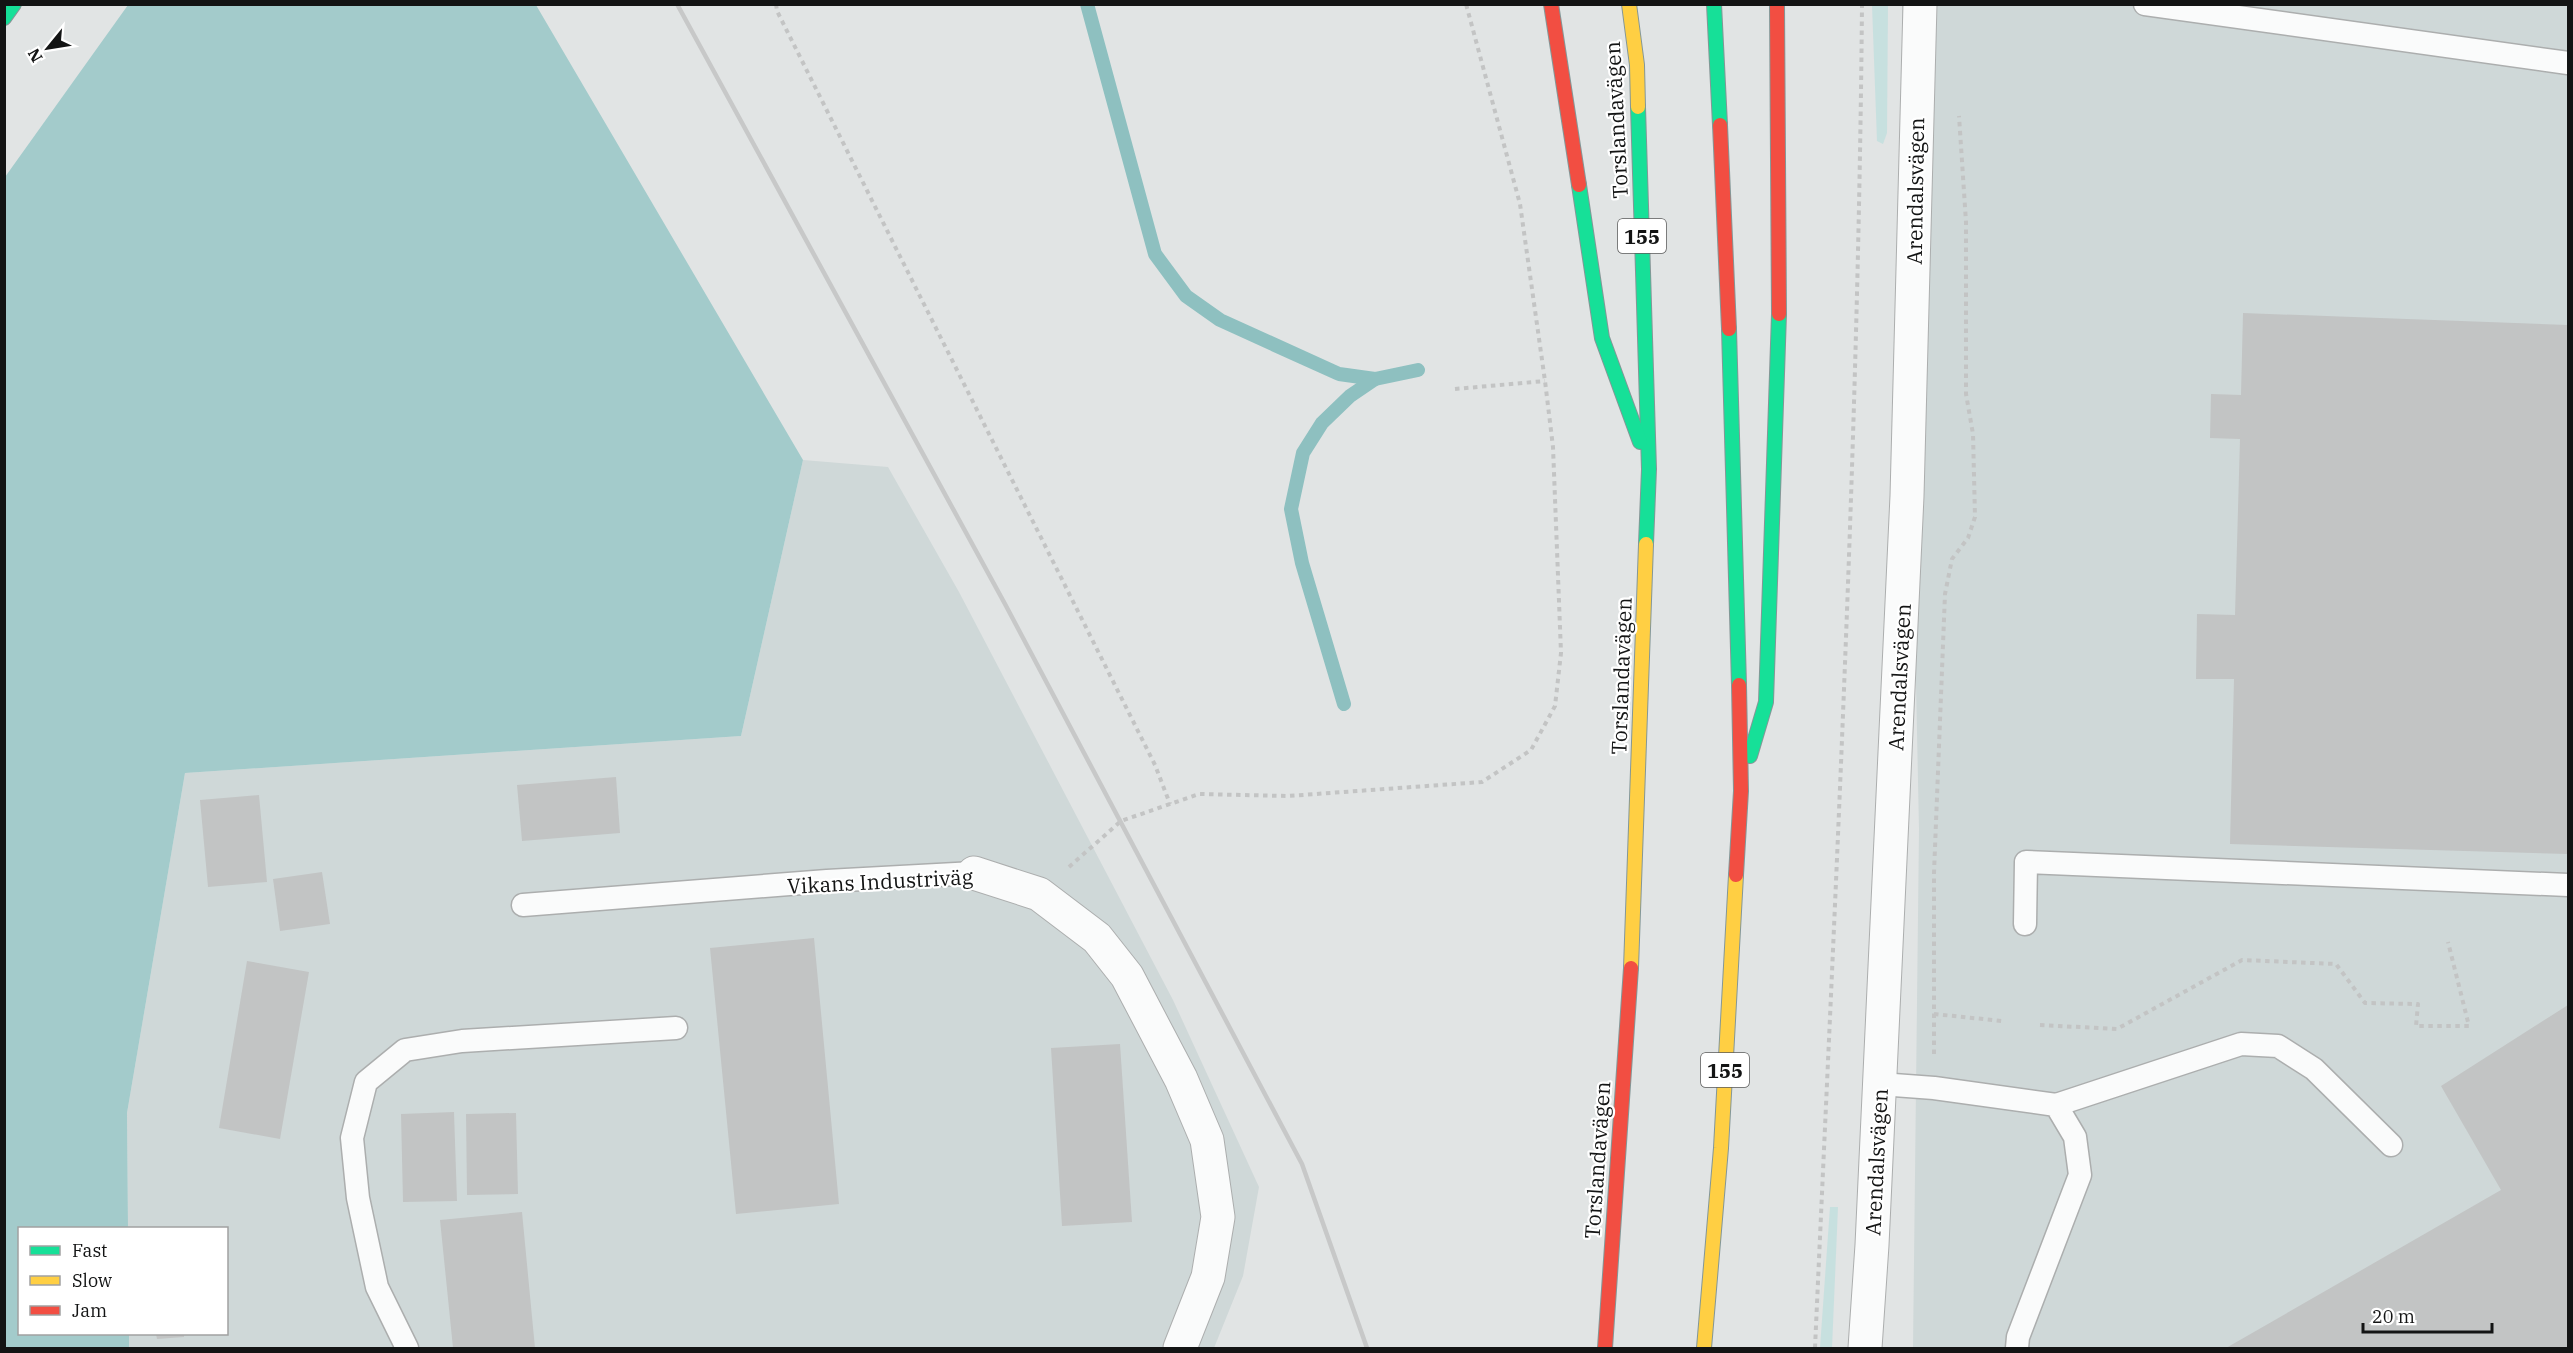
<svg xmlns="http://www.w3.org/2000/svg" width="2573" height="1353" font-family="'IBM Plex Serif',serif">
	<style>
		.built { fill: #cfd8d8 }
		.green { fill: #c7e0df }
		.forest { fill: #a3cbcb }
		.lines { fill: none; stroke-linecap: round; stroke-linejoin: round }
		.stream { stroke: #8ec0c0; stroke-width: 14 }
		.building { fill: #c2c4c4 }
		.lane-casing { stroke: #acaeae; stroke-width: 25 }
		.street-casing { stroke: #acaeae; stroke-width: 35 }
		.fast-casing { stroke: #849797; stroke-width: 16 }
		.slow-casing { stroke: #849797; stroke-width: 16 }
		.jam-casing { stroke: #849797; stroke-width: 16 }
		.path { stroke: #c3c4c4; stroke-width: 4; stroke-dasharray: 4.5 4.5; stroke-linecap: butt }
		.lane { stroke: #fafbfb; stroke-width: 22 }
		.street { stroke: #fafbfb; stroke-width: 33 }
		.fast { stroke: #16e098; stroke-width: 14 }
		.slow { stroke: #ffcf43; stroke-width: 14 }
		.jam { stroke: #f24e42; stroke-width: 14 }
		.rail { stroke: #c7c8c8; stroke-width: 4.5 }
		.labels { text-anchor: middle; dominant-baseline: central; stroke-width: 4.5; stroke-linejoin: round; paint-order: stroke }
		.shield { fill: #fff; stroke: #5a5a5a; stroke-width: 1.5 }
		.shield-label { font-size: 20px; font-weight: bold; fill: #131414 }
		.street-label { font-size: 21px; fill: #131414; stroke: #fff }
	</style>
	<rect width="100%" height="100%" fill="#e1e4e4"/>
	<g class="built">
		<polygon points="1902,5 2568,5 2568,1348 1913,1348 1919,829"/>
		<polygon points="803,460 888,467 959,592 1173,1000 1259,1187 1243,1276 1214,1348 129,1348 129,1334 226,1334 226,1228 128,1228 127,1113 185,773 741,736"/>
	</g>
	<g class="green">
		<polygon points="1872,5 1888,5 1887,133 1883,144 1877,141"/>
		<polygon points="1830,1207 1838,1207 1832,1348 1820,1348"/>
	</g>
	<polygon class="forest" points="128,5 536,5 803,460 741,736 185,773 127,1113 128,1228 20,1228 20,1334 129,1334 129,1348 5,1348 5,177"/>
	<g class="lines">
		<g class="stream">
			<polyline points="1087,4 1155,254 1186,296 1220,320 1339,374 1375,379 1418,370"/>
			<polyline points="1344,704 1302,563 1291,509 1303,453 1322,423 1350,396 1375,379"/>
		</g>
	</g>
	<g class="building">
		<polygon points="2243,313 2568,325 2568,854 2230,844 2234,679 2196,679 2197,614 2235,615 2240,439 2210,438 2211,394 2241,395"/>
		<polygon points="616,777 620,833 522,841 517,785"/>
		<polygon points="259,795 267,882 208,887 200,800"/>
		<polygon points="322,872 330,924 280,931 273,879"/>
		<polygon points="814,938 839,1204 736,1214 710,948"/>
		<polygon points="247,961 309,972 280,1139 219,1128"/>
		<polygon points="2568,1005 2568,1348 2226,1348 2501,1190 2441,1086"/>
		<polygon points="1120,1044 1132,1222 1062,1226 1051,1048"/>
		<polygon points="454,1112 457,1201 403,1202 401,1114"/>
		<polygon points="516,1113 518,1194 467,1195 466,1114"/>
		<polygon points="522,1212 535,1348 453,1348 440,1220"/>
		<polygon points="156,1334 184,1334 184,1337 157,1339"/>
	</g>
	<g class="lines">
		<defs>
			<g id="lane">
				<polyline points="2145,4 2568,63"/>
				<polyline points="523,905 827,881 974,873"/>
				<polyline points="2025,924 2026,862 2568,885"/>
				<polyline points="1880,1084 1934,1088 2056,1105 2075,1137 2080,1175 2018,1337 2017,1348"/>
				<polyline points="2056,1105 2241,1044 2278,1046 2314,1069 2391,1145"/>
				<polyline points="407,1348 377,1287 358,1198 352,1138 366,1082 405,1050 462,1041 676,1028"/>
			</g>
			<g id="street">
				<polyline points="974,873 1039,894 1097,938 1127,976 1181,1079 1207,1140 1218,1217 1208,1277 1180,1348"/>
				<polyline points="1865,1348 1872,1245 1907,496 1920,4"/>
			</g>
			<g id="fast">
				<polyline points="1714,4 1720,125"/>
				<polyline points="4,18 14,4"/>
				<polyline points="1638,107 1649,469 1646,544"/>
				<polyline points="1579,185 1602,338 1640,442"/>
				<polyline points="1729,329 1739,685"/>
				<polyline points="1750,756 1766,702 1779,314"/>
			</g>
			<g id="slow">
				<polyline points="1629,4 1637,65 1638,107"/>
				<polyline points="1631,968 1646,544"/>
				<polyline points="1704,1348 1721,1148 1736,875"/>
			</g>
			<g id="jam">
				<polyline points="1551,4 1579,185"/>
				<polyline points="1777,4 1779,314"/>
				<polyline points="1720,125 1729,329"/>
				<polyline points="1736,875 1741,791 1739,685"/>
				<polyline points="1605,1348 1631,968"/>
			</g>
		</defs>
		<use href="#lane" class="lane-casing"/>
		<use href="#street" class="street-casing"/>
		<use href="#fast" class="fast-casing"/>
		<use href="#slow" class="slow-casing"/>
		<use href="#jam" class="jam-casing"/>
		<g class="path">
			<polyline points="776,4 777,11 1155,765 1170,804"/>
			<polyline points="1455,389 1545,381"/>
			<polyline points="1069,867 1121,821 1199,794 1288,796 1482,782 1531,750 1555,706 1561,653 1553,447 1545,381 1520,204 1466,4"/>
			<polyline points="1934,1014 2002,1021"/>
			<polyline points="2040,1025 2117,1029 2242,960 2336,964 2365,1003 2418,1004 2416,1026 2469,1026 2448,942"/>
			<polyline points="1934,1054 1934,873 1945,594 1952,559 1968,538 1975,517 1973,434 1966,394 1966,222 1959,116"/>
			<path d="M1815,1348C1835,900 1858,453 1862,4"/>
		</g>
		<use href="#lane" class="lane"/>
		<use href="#street" class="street"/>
		<use href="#fast" class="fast"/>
		<use href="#slow" class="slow"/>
		<use href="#jam" class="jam"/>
		<polyline class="rail" points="677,4 1005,604 1302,1164 1367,1348"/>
	</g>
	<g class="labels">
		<g class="shield">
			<rect x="1618" y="219" width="48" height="34" rx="4.5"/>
			<rect x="1701" y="1053" width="48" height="34" rx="4.5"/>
		</g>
		<g class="shield-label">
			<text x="1642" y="236">155</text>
			<text x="1725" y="1070">155</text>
		</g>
		<g class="street-label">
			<text transform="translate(1616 120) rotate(-93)">Torslandavägen</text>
			<text transform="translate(1915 191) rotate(-89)">Arendalsvägen</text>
			<text transform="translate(1621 676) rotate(-88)">Torslandavägen</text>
			<text transform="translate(1899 677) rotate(-87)">Arendalsvägen</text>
			<text transform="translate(880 881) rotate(-3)">Vikans Industriväg</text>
			<text transform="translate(1597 1160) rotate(-86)">Torslandavägen</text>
			<text transform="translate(1876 1162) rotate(-87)">Arendalsvägen</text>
		</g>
	</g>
	<rect width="2573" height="1353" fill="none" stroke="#131414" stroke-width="12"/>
	<rect x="18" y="1227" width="210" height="108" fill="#ffffff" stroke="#a1a1a1" stroke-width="1.5"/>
	<rect x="30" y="1246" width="30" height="9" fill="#16e098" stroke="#a1a1a1" stroke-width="1.5"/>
	<text x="72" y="1257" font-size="18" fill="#131414">Fast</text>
	<rect x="30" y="1276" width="30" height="9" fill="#ffcf43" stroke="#a1a1a1" stroke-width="1.5"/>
	<text x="72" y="1287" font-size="18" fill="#131414">Slow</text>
	<rect x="30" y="1306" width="30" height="9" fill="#f24e42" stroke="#a1a1a1" stroke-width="1.5"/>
	<text x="72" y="1317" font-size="18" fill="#131414">Jam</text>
	<g transform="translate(48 48) rotate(240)" stroke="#ffffff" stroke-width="4.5" paint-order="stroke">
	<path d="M0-4.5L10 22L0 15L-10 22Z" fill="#131414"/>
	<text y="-9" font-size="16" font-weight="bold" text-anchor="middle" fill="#131414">N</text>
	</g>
	<path d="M2363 1323v9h129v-9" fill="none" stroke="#131414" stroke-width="3"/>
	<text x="2372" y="1323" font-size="18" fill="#131414" stroke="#ffffff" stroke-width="4.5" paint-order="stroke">20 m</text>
</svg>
